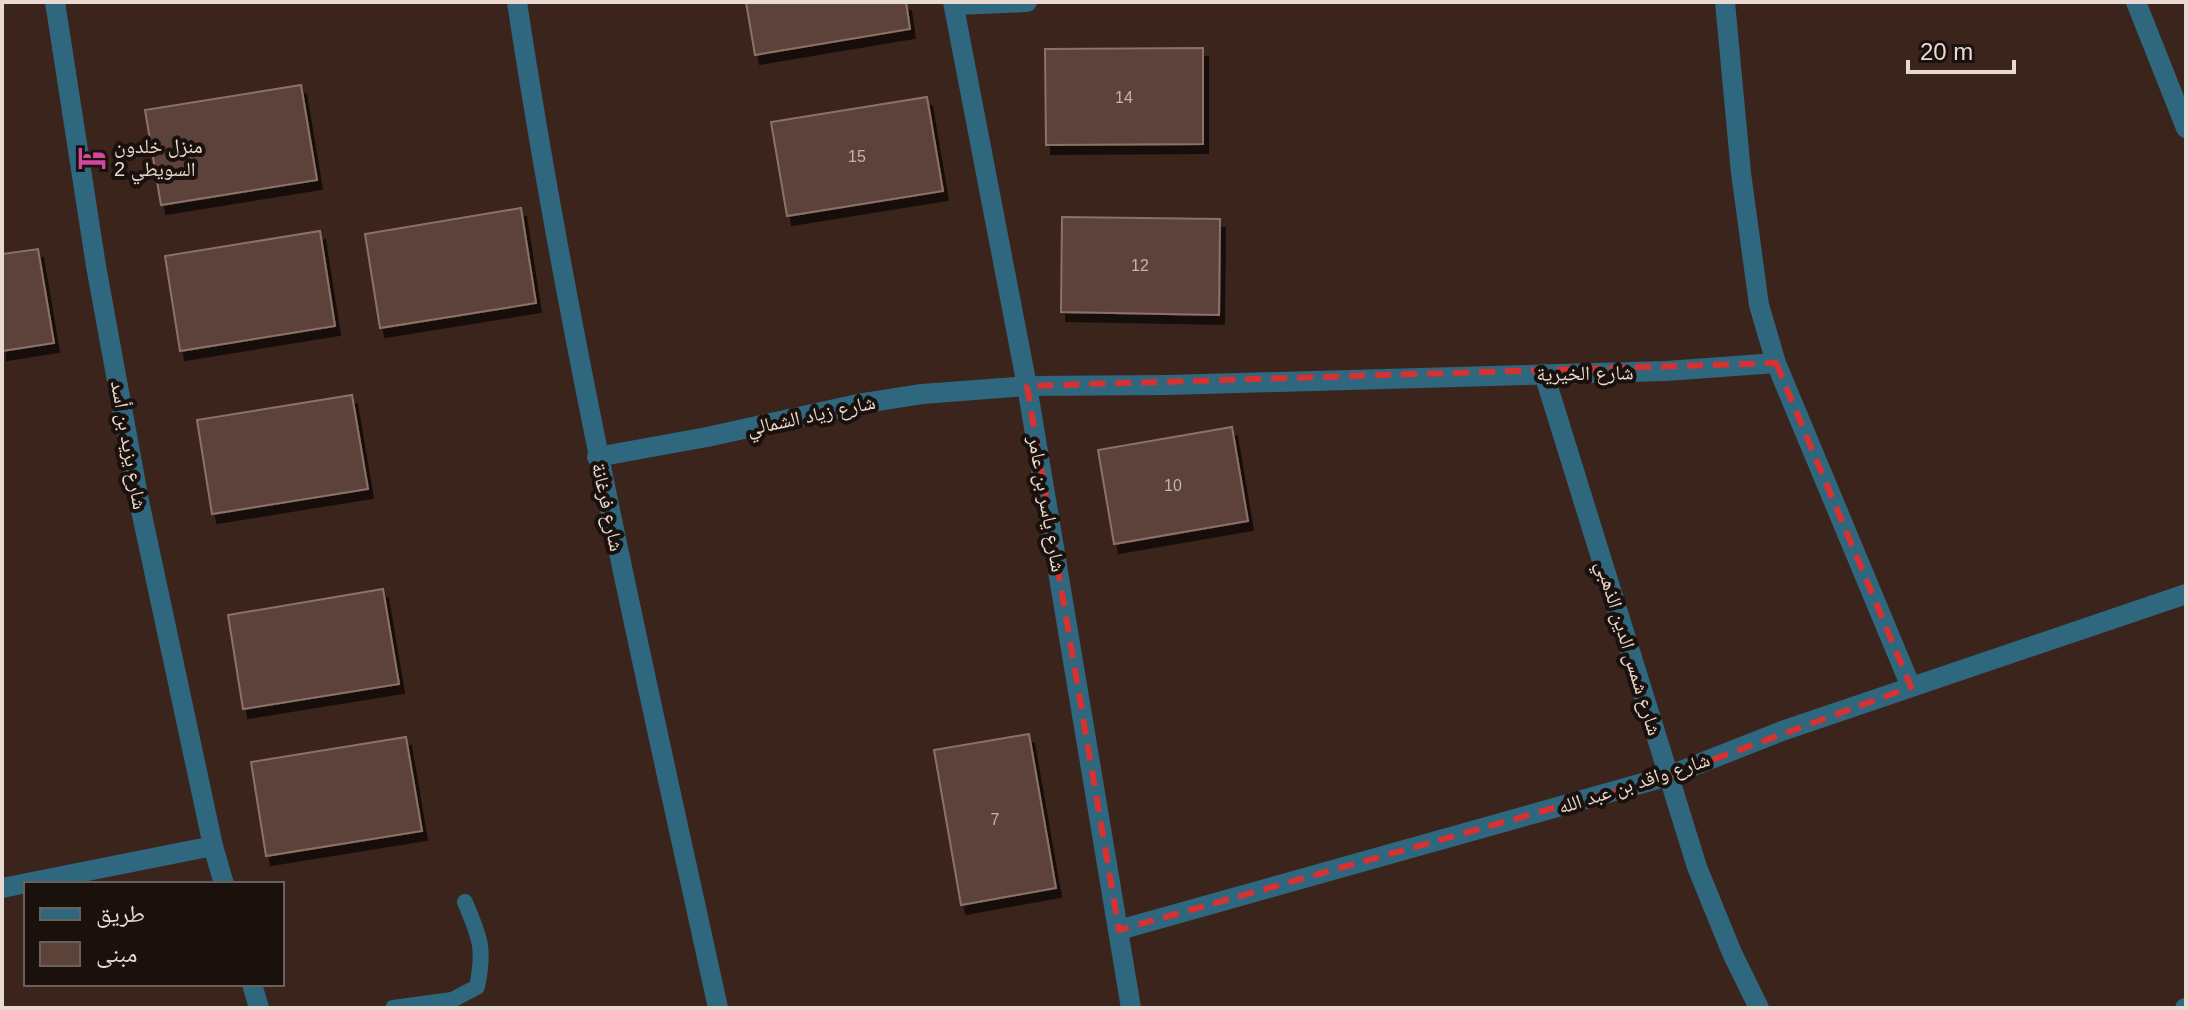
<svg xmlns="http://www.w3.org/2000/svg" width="2188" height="1010" font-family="Arial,'Noto Naskh Arabic',sans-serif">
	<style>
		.building { fill: #5b433a; stroke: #8b7167; stroke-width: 2; filter: url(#shadow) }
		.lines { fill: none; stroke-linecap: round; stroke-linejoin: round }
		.lane { stroke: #2f677f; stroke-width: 16 }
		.street { stroke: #2f677f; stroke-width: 20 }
		.marked { fill: none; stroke: #d73131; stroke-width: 6; stroke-dasharray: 16 10; stroke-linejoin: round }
		.labels { text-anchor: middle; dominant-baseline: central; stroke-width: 8; stroke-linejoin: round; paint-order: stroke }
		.number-label { font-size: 16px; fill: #c5b4ad }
		.poi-label { font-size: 20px; fill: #e8d9d3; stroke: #1a100c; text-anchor: start }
		.street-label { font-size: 20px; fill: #e8d9d3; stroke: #1a100c }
	</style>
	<defs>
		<filter id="shadow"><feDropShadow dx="5" dy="9" stdDeviation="0" flood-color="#0009"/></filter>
	</defs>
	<rect width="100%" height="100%" fill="#3a241c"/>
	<g class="building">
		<polygon points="746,2 906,2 910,29 755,55"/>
		<polygon points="1203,48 1203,144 1046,145 1045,49"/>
		<polygon points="301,85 317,180 161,205 145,110"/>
		<polygon points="927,97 943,191 787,216 771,122"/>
		<polygon points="521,208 536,303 380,328 365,234"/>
		<polygon points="1062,217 1220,219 1219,315 1061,312"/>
		<polygon points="320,231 335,326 180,351 165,256"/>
		<polygon points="38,249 54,343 2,351 2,254"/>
		<polygon points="352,395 368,489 212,514 197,420"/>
		<polygon points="1232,427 1248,521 1114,544 1098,450"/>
		<polygon points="383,589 399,684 243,709 228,615"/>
		<polygon points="1029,734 1056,888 961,905 934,750"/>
		<polygon points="406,737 422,831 266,856 251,762"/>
	</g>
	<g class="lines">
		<path class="lane" d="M393,1008L452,1000L477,987C485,948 480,938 465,902"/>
		<g class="street">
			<polyline points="55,2 96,266 139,501 213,846 224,884"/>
			<path d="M517,2C568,340 645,674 718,1008"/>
			<polyline points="953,2 1027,386 1131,1008"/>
			<polyline points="1725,2 1741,173 1759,305 1776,363 1911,687"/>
			<polyline points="2136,2 2186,128"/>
			<polyline points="954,5 1027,2"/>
			<polyline points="1544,374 1697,867 1732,953 1759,1008"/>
			<polyline points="597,457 707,437 858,404 922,394 1027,386 1168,385 1666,371 1776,363"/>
			<polyline points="2,888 213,846"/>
			<polyline points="1119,930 1668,776 1782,731 2186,594"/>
			<polyline points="252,984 259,1008"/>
			<polyline points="2185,1008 2186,1008"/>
		</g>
	</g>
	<path class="marked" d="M1776,363L1911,687L1668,776L1119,930L1027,386Z"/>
	<defs>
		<symbol id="hotel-bare" viewBox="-9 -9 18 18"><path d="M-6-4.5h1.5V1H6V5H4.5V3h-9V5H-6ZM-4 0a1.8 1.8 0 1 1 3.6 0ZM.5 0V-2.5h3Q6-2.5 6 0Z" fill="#d1479c" stroke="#1a100c" stroke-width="2.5" paint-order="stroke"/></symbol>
	</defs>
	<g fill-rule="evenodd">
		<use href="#hotel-bare" x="72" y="138" width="40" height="40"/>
	</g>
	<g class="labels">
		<g class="number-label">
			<text x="1124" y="97">14</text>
			<text x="857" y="156">15</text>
			<text x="1140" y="265">12</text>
			<text x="1173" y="485">10</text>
			<text x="995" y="819">7</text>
		</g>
		<g class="poi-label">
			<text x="114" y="146">منزل خلدون<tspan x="114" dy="23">السويطي 2</tspan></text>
		</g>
		<g class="street-label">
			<text transform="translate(1585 373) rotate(-1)">شارع الخيرية</text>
			<text transform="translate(811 415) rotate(-12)">شارع زياد الشمالي</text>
			<text transform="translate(129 445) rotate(80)">شارع يزيد بن أسد</text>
			<text transform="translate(1047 504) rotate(80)">شارع ياسر بن عامر</text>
			<text transform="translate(608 507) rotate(78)">شارع فرغانة</text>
			<text transform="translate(1629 648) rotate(73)">شارع شمس الدين الذهبي</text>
			<text transform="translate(1634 783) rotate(-18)">شارع واقد بن عبد الله</text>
		</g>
	</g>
	<rect width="2188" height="1010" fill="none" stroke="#e8d9d3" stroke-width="8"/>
	<rect x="24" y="882" width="260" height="104" fill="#1a100c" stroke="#6c605c" stroke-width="2"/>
	<rect x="40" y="908" width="40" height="12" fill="#2f677f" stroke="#6c605c" stroke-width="2"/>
	<text x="96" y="922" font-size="24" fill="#e8d9d3">طريق</text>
	<rect x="40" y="942" width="40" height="24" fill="#5b433a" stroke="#6c605c" stroke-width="2"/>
	<text x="96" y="962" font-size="24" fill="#e8d9d3">مبنى</text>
	<path d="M1908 60v12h106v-12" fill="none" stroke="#e8d9d3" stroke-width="4"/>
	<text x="1920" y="60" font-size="24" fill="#e8d9d3" stroke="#1a100c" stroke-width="6" paint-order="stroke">20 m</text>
</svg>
